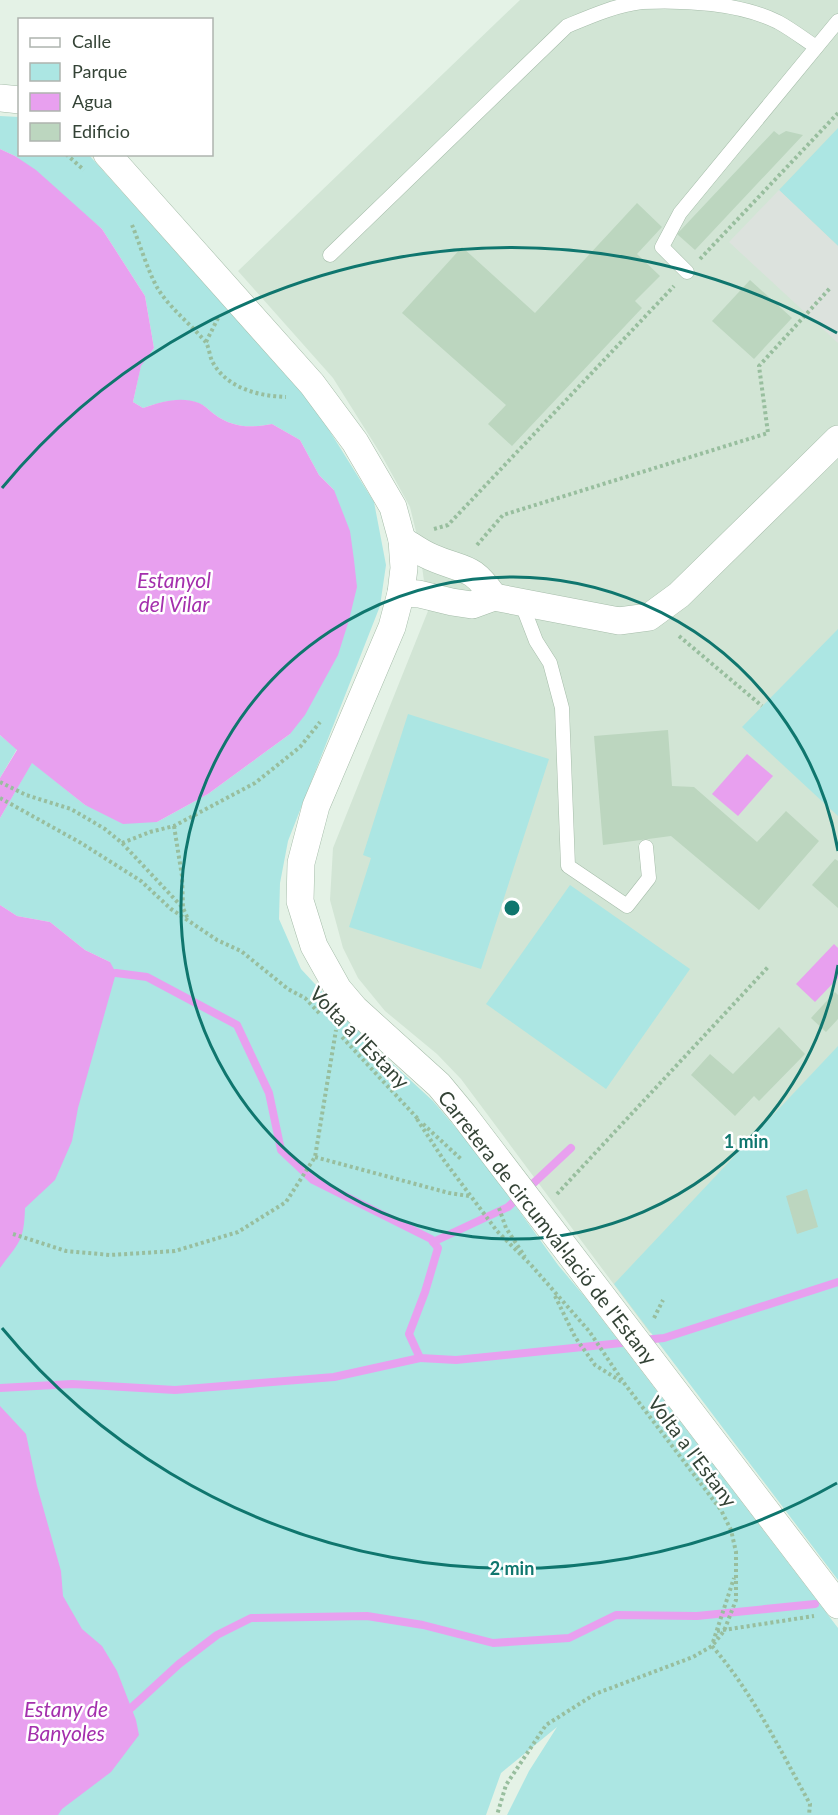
<svg xmlns="http://www.w3.org/2000/svg" width="838" height="1815" font-family="Lato,sans-serif">
	<style>
		.residential { fill: #d2e5d5 }
		.green { fill: #ace6e3 }
		.parking { fill: #dce2dd }
		.water { fill: #e8a0ef }
		.lines { fill: none; stroke-linecap: round; stroke-linejoin: round }
		.stream { stroke: #e8a0ef; stroke-width: 8 }
		.building { fill: #bcd6bf }
		.service-casing { stroke: #a6bdaa; stroke-width: 15 }
		.minor-casing { stroke: #a6bdaa; stroke-width: 28 }
		.path { stroke: #98be9e; stroke-width: 4; stroke-dasharray: 3 3; stroke-linecap: butt }
		.service { stroke: #fff; stroke-width: 14 }
		.minor { stroke: #fff; stroke-width: 27 }
		.ring { fill: none; stroke: #0f766e; stroke-width: 3 }
		.labels { text-anchor: middle; dominant-baseline: central; stroke-width: 5; stroke-linejoin: round; paint-order: stroke }
		.street-label { font-size: 20px; fill: #344336; stroke: #fff }
		.water-label { font-size: 21px; font-style: italic; fill: #a42fad; stroke: #fff }
		.centre { fill: #0f766e; stroke: #fff; stroke-width: 3 }
		.ring-label { font-size: 18px; text-anchor: middle; font-weight: bold; fill: #0f766e; stroke: #fff; stroke-width: 5; stroke-linejoin: round; paint-order: stroke }
	</style>
	<rect width="100%" height="100%" fill="#e4f2e6"/>
	<polygon class="residential" points="520,0 838,0 838,1273 650,1333 461,1079 437,1054 385,1011 358,978 343,948 330,900 333,848 428,611 419,544 410,507 382,456 333,378 238,271"/>
	<g class="green">
		<path d="M0,116L19,117L20,154L89,155L314,406L374,502L386,565L380,606L288,841L280,883L279,919L301,969L368,1041L433,1101L480,1156L558,1265L585,1297L838,1628V1815H507L529,1771L557,1727L501,1773L486,1815H25L0,1469V1250L110,962L85,950L50,922L17,916L0,905V818L32,762L85,805L157,822L208,794L290,734L334,490L319,475L300,440L272,424C250,428 233,428 214,414C209,410 204,405 198,403C180,397 161,402 143,408L133,402L141,365L154,348L145,296L102,229L15,156L0,149Z"/>
		<polygon points="838,128 838,246 779,190"/>
		<polygon points="838,629 838,816 742,727"/>
		<polygon points="408,714 549,759 481,969 349,927 371,858 363,855"/>
		<polygon points="0,735 17,749 0,778"/>
		<polygon points="570,885 690,969 606,1089 486,1004"/>
		<polygon points="838,1046 838,1580 614,1284"/>
	</g>
	<polygon class="parking" points="779,190 838,246 838,343 729,242"/>
	<g class="water">
		<path d="M0,149L15,156L36,170L102,229L145,296L154,348L141,366L133,402L143,408C161,402 180,396 199,403C204,405 209,410 214,414C233,428 250,428 272,424L300,440L319,475L334,490L350,531L354,560L357,587L349,620L338,655L305,715L290,734L208,794L157,822L123,824L85,805L32,763L0,818V778L17,750L0,735Z"/>
		<polygon points="747,754 773,776 738,816 712,794"/>
		<path d="M0,905L17,916L50,922L85,950L110,962L116,973L78,1108L72,1141L55,1180L25,1208C24,1242 19,1242 0,1268Z"/>
		<polygon points="834,944 838,948 838,978 815,1002 796,984"/>
		<polygon points="0,1406 26,1434 37,1486 61,1571 63,1596 82,1629 102,1646 117,1671 136,1720 139,1735 111,1772 62,1809 58,1815 0,1815"/>
	</g>
	<g class="lines">
		<g class="stream">
			<polyline points="116,973 147,977 237,1025 269,1093 281,1150 313,1180 431,1239 438,1248 425,1292 409,1334 420,1358 456,1360 631,1342"/>
			<polyline points="433,1242 508,1207 571,1148"/>
			<polyline points="643,1340 664,1338 838,1282"/>
			<polyline points="0,1388 72,1384 175,1390 334,1377 420,1358"/>
			<polyline points="131,1708 179,1664 217,1635 251,1618 367,1616 423,1625 493,1643 569,1638 616,1615 697,1616 815,1604"/>
		</g>
	</g>
	<g class="building">
		<polygon points="774,131 779,135 786,131 803,135 695,250 677,234"/>
		<polygon points="637,203 662,227 637,254 660,276 635,301 642,308 512,446 488,424 506,405 402,313 462,247 535,313"/>
		<polygon points="750,280 792,318 754,359 712,321"/>
		<polygon points="668,730 672,786 694,787 757,842 786,811 819,841 759,910 671,836 603,845 594,736"/>
		<polygon points="835,859 838,861 838,908 812,885"/>
		<polygon points="835,992 838,995 838,1019 826,1032 811,1018"/>
		<polygon points="779,1027 805,1054 759,1101 754,1096 735,1116 691,1075 710,1054 733,1074"/>
		<polygon points="807,1189 818,1227 797,1234 786,1196"/>
	</g>
	<g class="lines">
		<defs>
			<g id="service">
				<path d="M330,255L567,26C591,16 616,5 642,2C684,0 740,3 778,22C791,29 804,39 816,47"/>
				<polyline points="687,272 662,247 680,213 838,21"/>
				<polyline points="521,602 536,641 550,663 562,708 568,866 627,906 649,878 646,847"/>
			</g>
			<g id="minor">
				<polyline points="0,98 20,100"/>
				<polyline points="107,154 312,384 355,442 393,507 402,540 404,568 401,593 392,627 316,806 301,863 300,901 314,946 338,989 355,1009 439,1085 463,1114 838,1605"/>
				<path d="M402,540C412,546 421,553 431,557C465,572 470,563 494,597"/>
				<polyline points="401,593 419,594 452,602 472,605 494,597 619,621 649,617 679,595 838,439"/>
			</g>
		</defs>
		<use href="#service" class="service-casing"/>
		<use href="#minor" class="minor-casing"/>
		<g class="path">
			<polyline points="66,154 84,170"/>
			<path d="M132,225C140,244 148,272 158,289C170,308 189,323 204,340C209,345 209,354 212,361C226,388 258,396 286,397"/>
			<polyline points="700,259 838,113"/>
			<polyline points="206,342 218,318"/>
			<polyline points="434,529 448,525 674,286"/>
			<polyline points="477,545 503,515 768,433 759,366 831,287"/>
			<polyline points="679,636 762,706"/>
			<polyline points="0,782 26,795 71,809 105,829 122,843 183,908 188,919"/>
			<polyline points="0,798 81,843 141,881 171,909 217,940 241,951 288,989 305,998 320,1014"/>
			<polyline points="174,826 182,876 183,908"/>
			<polyline points="122,843 150,832 174,826 255,783 300,747 320,722"/>
			<polyline points="342,1037 418,1119"/>
			<polyline points="417,1119 443,1159 497,1231 531,1265 589,1331 624,1383 721,1510 731,1530 736,1552 736,1600 724,1631 712,1646 693,1657 595,1694 546,1725 506,1785 497,1815"/>
			<polyline points="423,1124 462,1160"/>
			<polyline points="315,1157 449,1193 469,1196"/>
			<polyline points="557,1194 769,966"/>
			<polyline points="499,1208 506,1228 525,1257"/>
			<polyline points="13,1234 66,1251 110,1255 175,1251 238,1232 286,1202 315,1157 336,1030"/>
			<polyline points="555,1296 575,1337 595,1365 622,1382"/>
			<polyline points="654,1318 663,1300"/>
			<polyline points="717,1631 814,1616"/>
			<polyline points="713,1642 734,1578"/>
			<path d="M712,1646C753,1693 780,1750 810,1804L809,1815"/>
		</g>
		<use href="#service" class="service"/>
		<use href="#minor" class="minor"/>
	</g>
	<g class="ring">
		<path d="M838 965A331 331 0 1 1 838 851"/>
		<path d="M837 1483A661 661 0 0 1 2 1328M2 488A661 661 0 0 1 837 333"/>
	</g>
	<g class="labels">
		<g class="street-label">
			<text transform="translate(360 1037) rotate(46)">Volta a l'Estany</text>
			<text transform="translate(548 1227) rotate(52)">Carretera de circumval·lació de l'Estany</text>
			<text transform="translate(693 1451) rotate(53)">Volta a l'Estany</text>
		</g>
		<g class="water-label">
			<text x="174" y="579">Estanyol<tspan x="174" dy="24">del Vilar</tspan></text>
			<text x="66" y="1708">Estany de<tspan x="66" dy="24">Banyoles</tspan></text>
		</g>
	</g>
	<circle cx="512" cy="908" r="9" class="centre"/>
	<g class="ring-label">
		<text x="746" y="1148">1 min</text>
		<text x="512" y="1575">2 min</text>
	</g>
	<rect x="18" y="18" width="195" height="138" fill="#ffffff" stroke="#aeb4af" stroke-width="1.5"/>
	<rect x="30" y="38" width="30" height="9" fill="#ffffff" stroke="#aeb4af" stroke-width="1.5"/>
	<text x="72" y="48" font-size="18" fill="#344336">Calle</text>
	<rect x="30" y="63" width="30" height="18" fill="#ace6e3" stroke="#aeb4af" stroke-width="1.5"/>
	<text x="72" y="78" font-size="18" fill="#344336">Parque</text>
	<rect x="30" y="93" width="30" height="18" fill="#e8a0ef" stroke="#aeb4af" stroke-width="1.5"/>
	<text x="72" y="108" font-size="18" fill="#344336">Agua</text>
	<rect x="30" y="123" width="30" height="18" fill="#bcd6bf" stroke="#aeb4af" stroke-width="1.5"/>
	<text x="72" y="138" font-size="18" fill="#344336">Edificio</text>
</svg>
